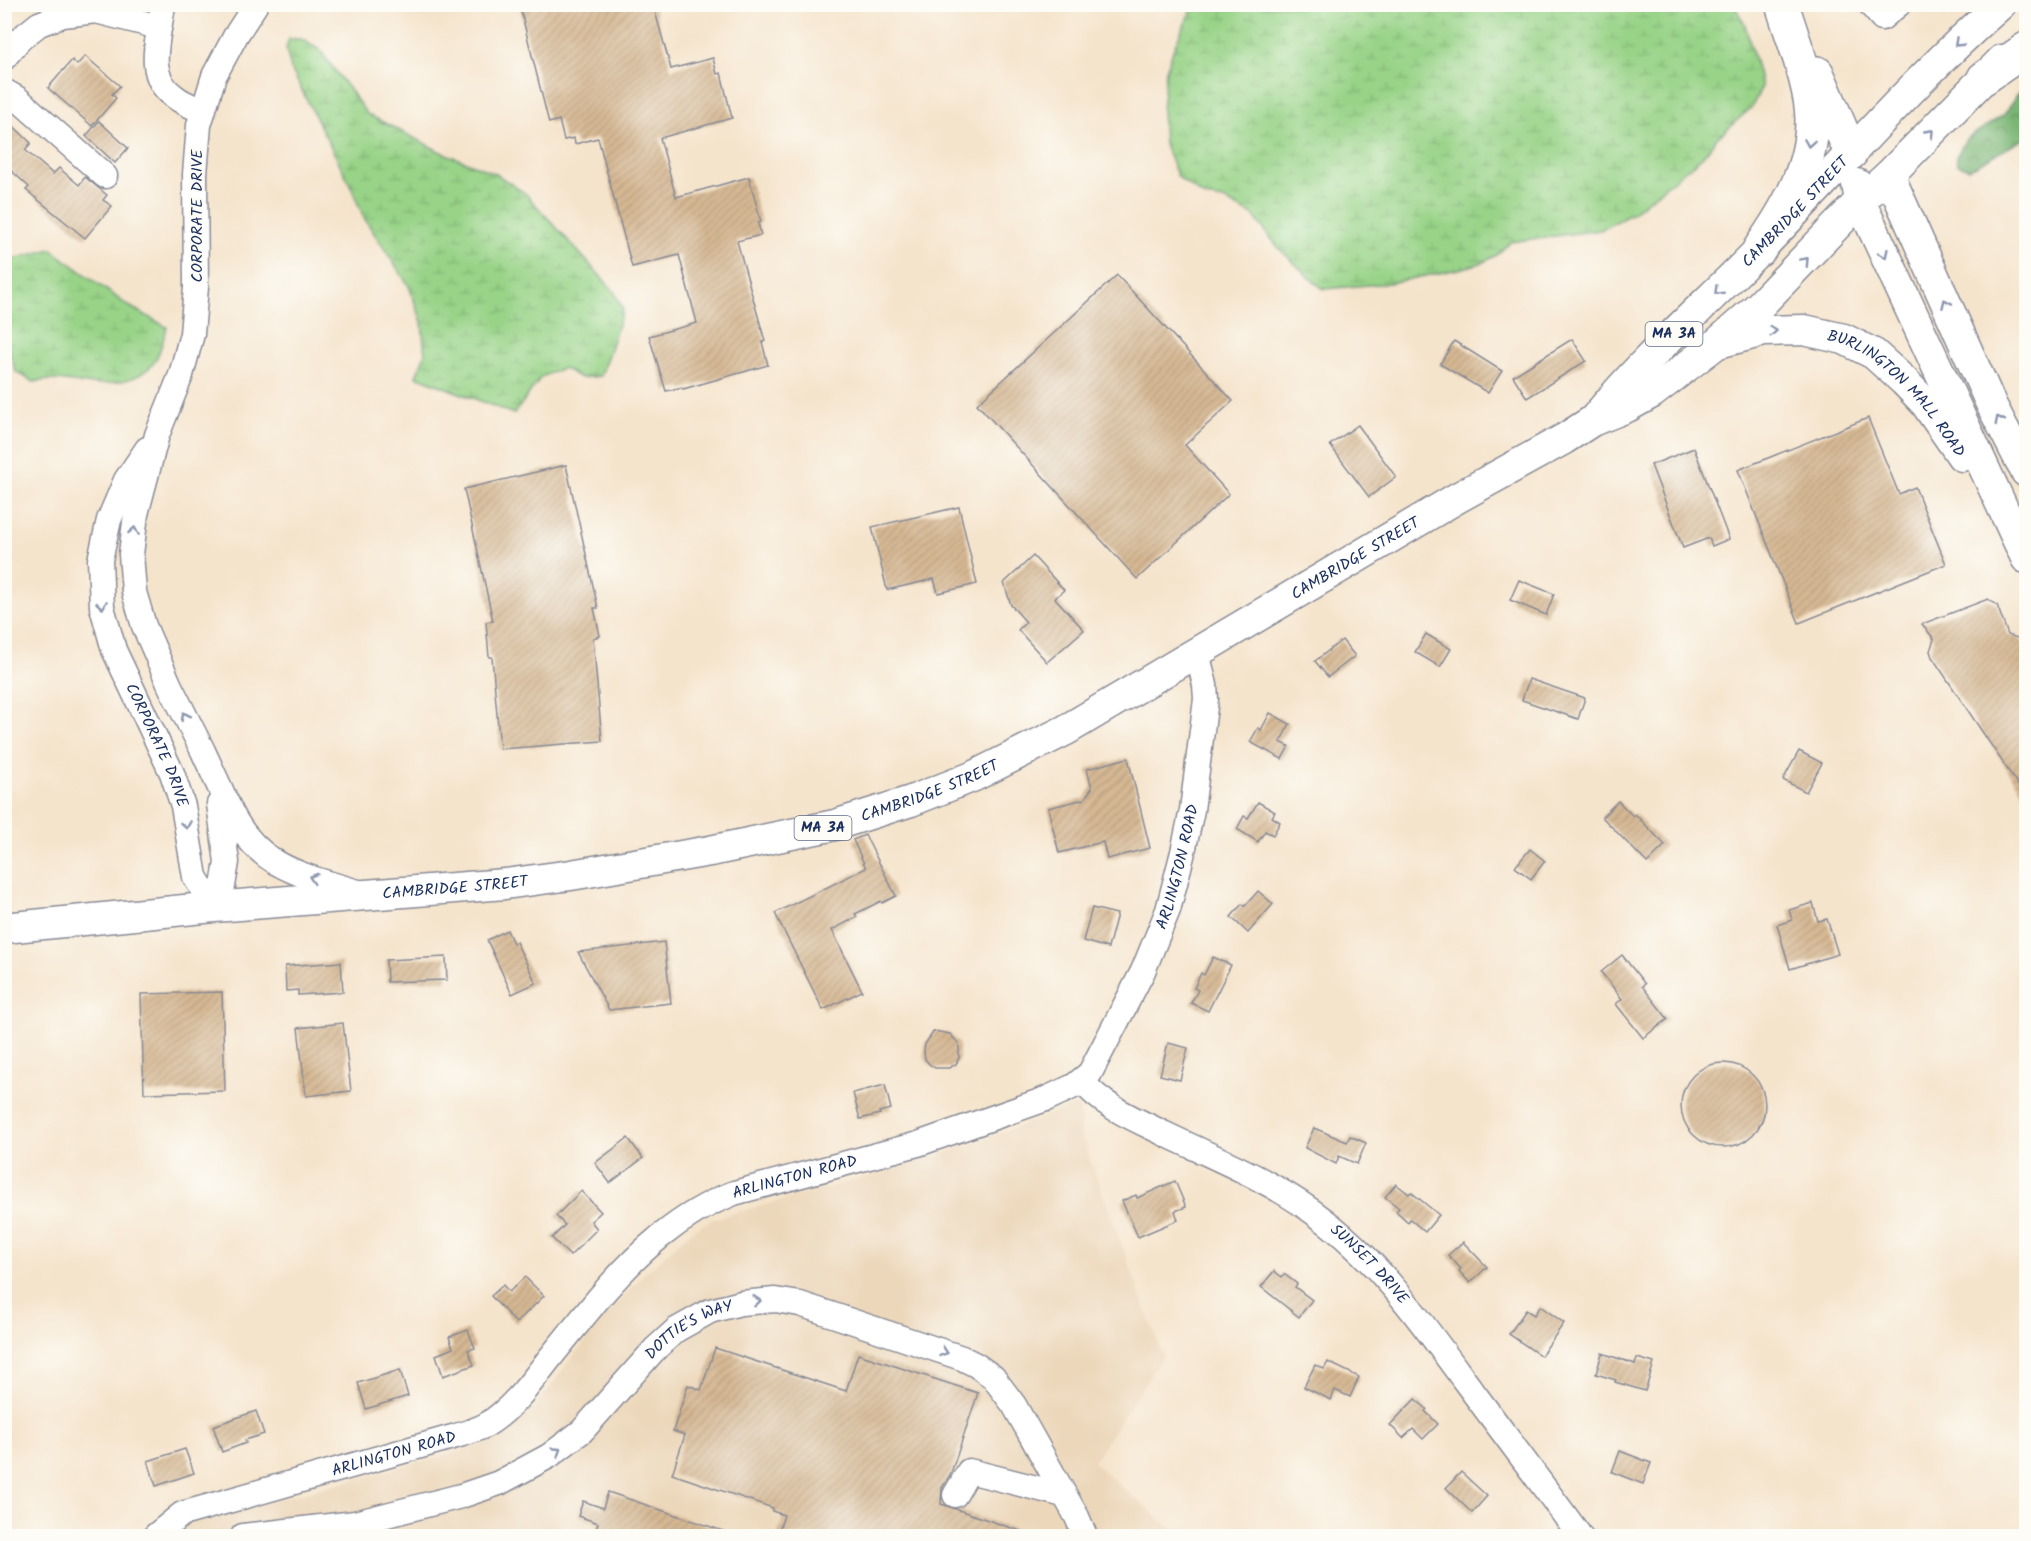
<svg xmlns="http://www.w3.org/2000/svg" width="2031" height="1541" font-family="Kalam,sans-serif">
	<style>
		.built { fill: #ecd7ba }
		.forest { fill: url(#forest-crowns); stroke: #4a7269; stroke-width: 1.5 }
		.wetland { fill: url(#wetland-marsh); stroke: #5a8172; stroke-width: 1.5 }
		.building { fill: url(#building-hatch) }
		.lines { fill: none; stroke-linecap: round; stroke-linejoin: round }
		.minor-casing { stroke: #888a95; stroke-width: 27 }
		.major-casing { stroke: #888a95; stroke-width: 33 }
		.highway-casing { stroke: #888a95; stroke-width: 36 }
		.minor { stroke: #fff; stroke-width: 24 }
		.major { stroke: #fff; stroke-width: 30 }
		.highway { stroke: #fff; stroke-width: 33 }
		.oneway { stroke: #8d97ae }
		.labels { text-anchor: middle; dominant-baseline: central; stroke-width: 4.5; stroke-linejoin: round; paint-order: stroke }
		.shield { fill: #fdfcf7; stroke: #5f6c8c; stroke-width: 1.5 }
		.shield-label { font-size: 15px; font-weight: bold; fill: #1b2f5e }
		.street-label { font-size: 16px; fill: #1b2f5e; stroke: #fdfcf7 }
	</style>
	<defs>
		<pattern id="forest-crowns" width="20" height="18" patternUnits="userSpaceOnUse" patternTransform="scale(1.5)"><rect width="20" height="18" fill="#7ab574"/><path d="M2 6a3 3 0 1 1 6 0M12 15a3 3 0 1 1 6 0" fill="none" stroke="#639462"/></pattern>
		<pattern id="wetland-marsh" width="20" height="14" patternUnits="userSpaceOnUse" patternTransform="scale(1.5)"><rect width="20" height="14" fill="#98d387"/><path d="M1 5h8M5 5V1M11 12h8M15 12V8" fill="none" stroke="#82b577"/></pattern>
		<pattern id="building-hatch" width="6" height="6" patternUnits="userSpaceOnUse" patternTransform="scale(1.5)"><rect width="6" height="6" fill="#d6b893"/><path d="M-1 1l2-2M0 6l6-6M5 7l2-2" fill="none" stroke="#b79e81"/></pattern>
	</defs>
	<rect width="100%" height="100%" fill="#fdfcf7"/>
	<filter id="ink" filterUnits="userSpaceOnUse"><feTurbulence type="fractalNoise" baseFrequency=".0167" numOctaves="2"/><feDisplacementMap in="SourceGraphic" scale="12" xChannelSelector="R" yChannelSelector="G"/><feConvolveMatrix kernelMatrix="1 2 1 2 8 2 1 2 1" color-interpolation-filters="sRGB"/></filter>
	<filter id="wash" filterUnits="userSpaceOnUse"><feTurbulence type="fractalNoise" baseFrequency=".008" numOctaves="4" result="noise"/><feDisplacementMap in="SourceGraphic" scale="24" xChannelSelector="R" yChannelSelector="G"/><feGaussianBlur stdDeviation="1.35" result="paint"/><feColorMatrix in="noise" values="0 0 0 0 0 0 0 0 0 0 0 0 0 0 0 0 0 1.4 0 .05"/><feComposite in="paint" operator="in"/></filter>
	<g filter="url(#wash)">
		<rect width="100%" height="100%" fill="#f5e4cc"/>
		<polygon class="built" points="1080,1103 1081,1135 1163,1356 1093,1462 1180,1536 142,1536 170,1524 220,1515 481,1445 498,1438 518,1423 541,1399 566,1365 614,1306 646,1272 694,1229 713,1219 888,1171 972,1144"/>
		<polygon class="forest" points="2026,87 2026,138 1969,169 1957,164 1956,157 1966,139 2004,115 2016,96"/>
		<g class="wetland">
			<polygon points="1194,5 1734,5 1745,25 1762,87 1751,108 1717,138 1703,156 1631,214 1600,230 1510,242 1497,255 1481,263 1459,269 1390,283 1324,289 1314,282 1278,247 1253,215 1224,200 1205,197 1178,177 1164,144 1162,110 1166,70 1175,45"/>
			<polygon points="289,39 301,39 320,50 367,114 441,152 496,174 526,194 613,290 623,309 601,376 581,378 563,368 541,377 514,414 416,376 425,355 422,322 409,286 364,218 348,180 291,69 286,49"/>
			<path d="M51,249L127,305L167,327C164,337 161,349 156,359C143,383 105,386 80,383C64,381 49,378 34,382L16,372L5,337V267L11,260Z"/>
		</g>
		<g id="blocks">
			<g class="building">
				<polygon points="519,4 653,4 671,69 713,58 717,74 721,73 732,118 660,138 676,197 749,177 761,222 758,223 761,235 737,241 765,341 762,342 768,365 683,389 682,387 666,391 649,336 697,323 679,255 632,267 598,138 575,144 574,138 564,140 559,120 549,123"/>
				<polygon points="85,56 120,86 112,94 116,98 92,126 48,88 72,60 77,65"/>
				<polygon points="4,117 31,143 25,150 53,174 59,168 79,185 85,177 107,195 103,200 112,206 85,238 26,190 29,187 4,164"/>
				<polygon points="99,121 128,148 115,163 86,136"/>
				<polygon points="1117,275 1233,401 1185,445 1229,494 1137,579 977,404"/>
				<polygon points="1572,339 1586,361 1527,398 1513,376"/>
				<polygon points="1454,341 1502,371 1488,393 1440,364"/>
				<polygon points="1868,418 1899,494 1915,487 1946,564 1799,623 1738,470"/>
				<polygon points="1358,425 1396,477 1369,497 1330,445"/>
				<polygon points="1694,448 1729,539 1712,546 1709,538 1683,548 1651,465"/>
				<polygon points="566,465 598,608 594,608 600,636 593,638 602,741 500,749 492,657 489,657 486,622 493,621 464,489"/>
				<polygon points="959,507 977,584 938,593 934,579 887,590 872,527"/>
				<polygon points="1033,556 1064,590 1055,598 1084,630 1047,662 1018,630 1026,622 1011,605 1004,583"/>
				<polygon points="1519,580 1554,594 1546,615 1510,600"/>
				<polygon points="1988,599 1997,605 2008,635 2021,639 2026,650 2026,797 1932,657 1930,651 1934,639 1922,624"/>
				<polygon points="1426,634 1451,649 1440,667 1415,652"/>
				<polygon points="1342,640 1355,656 1328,677 1315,661"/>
				<polygon points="1529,679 1585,698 1578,719 1522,700"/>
				<polygon points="1270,713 1290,724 1280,742 1289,746 1282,759 1250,742 1258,728 1261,730"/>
				<polygon points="1799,751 1822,763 1806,792 1783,780"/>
				<polygon points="1128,758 1150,848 1107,859 1103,842 1059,853 1048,808 1084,799 1092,788 1087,769"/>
				<polygon points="1618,801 1633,816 1635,814 1665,845 1647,863 1602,817"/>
				<polygon points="1258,802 1275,812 1272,817 1280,822 1273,835 1265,831 1258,842 1237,829 1244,816 1248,818"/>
				<polygon points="865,835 896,896 882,903 881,901 855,914 857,917 832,930 862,991 823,1010 775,913 866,868 853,840"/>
				<polygon points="1530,849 1545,861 1531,879 1515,867"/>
				<polygon points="1258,891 1273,904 1248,933 1231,917 1242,904 1245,906"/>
				<polygon points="1813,903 1818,921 1827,919 1838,954 1790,969 1777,925 1792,920 1789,910"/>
				<polygon points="1092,908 1117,914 1108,948 1083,941"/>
				<polygon points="507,930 513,943 516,942 536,983 512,994 487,940"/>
				<polygon points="664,942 671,1003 609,1010 578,952"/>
				<polygon points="1622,955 1645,984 1642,986 1668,1019 1643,1038 1616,1004 1622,999 1601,972"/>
				<polygon points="446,957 447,980 387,982 386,960"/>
				<polygon points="1213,957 1231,965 1208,1011 1191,1003 1198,990 1194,988 1201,973 1204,975"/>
				<polygon points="341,962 343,992 298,995 298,990 286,991 285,966"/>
				<polygon points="222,992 225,1091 144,1093 141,994"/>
				<polygon points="343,1023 351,1091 306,1096 298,1028"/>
				<polygon points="934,1031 950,1034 959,1044 959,1058 956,1064 949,1068 935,1068 929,1064 925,1059 924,1051 925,1044"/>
				<polygon points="1168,1043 1188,1048 1180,1080 1160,1075"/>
				<circle cx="1723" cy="1105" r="42"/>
				<polygon points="885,1085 891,1109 879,1112 880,1114 860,1119 853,1093"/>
				<polygon points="1314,1128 1347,1142 1350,1136 1366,1143 1357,1164 1339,1156 1336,1164 1305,1148"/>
				<polygon points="628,1138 643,1158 610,1183 595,1163"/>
				<polygon points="1175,1181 1186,1207 1175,1211 1178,1220 1138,1237 1122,1201 1136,1195 1137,1198"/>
				<polygon points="1396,1184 1409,1194 1411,1192 1439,1215 1425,1232 1410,1219 1408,1222 1396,1211 1399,1208 1385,1197"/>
				<polygon points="581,1191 601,1212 591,1221 597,1229 570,1256 552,1238 565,1225 556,1216"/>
				<polygon points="1463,1242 1487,1267 1470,1283 1459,1271 1461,1269 1448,1255"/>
				<polygon points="1274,1271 1282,1277 1284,1274 1297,1284 1295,1287 1312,1300 1299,1317 1261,1287"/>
				<polygon points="525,1277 544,1296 516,1323 491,1296 503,1285 509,1292"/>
				<polygon points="1540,1306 1564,1323 1541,1356 1509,1334 1526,1310 1534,1315"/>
				<polygon points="468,1330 475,1348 468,1350 474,1365 443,1376 436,1355 453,1348 449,1337"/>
				<polygon points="715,1348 846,1391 858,1354 978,1393 951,1473 942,1488 941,1504 1029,1534 1028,1536 777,1536 784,1515 772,1511 773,1508 672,1474 685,1435 673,1431 688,1385 701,1390"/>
				<polygon points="1602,1353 1635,1364 1637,1358 1654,1363 1645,1391 1615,1382 1616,1380 1596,1374"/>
				<polygon points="1328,1362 1359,1377 1350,1397 1335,1390 1331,1400 1304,1387 1315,1365 1324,1369"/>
				<polygon points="400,1370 408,1396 366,1409 358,1383"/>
				<polygon points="1415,1399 1427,1409 1425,1411 1438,1424 1423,1439 1413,1429 1403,1438 1390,1425"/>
				<polygon points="256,1411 264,1434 245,1440 246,1443 222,1452 213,1426"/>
				<polygon points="185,1449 194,1473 156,1486 148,1461"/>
				<polygon points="1620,1451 1651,1463 1643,1484 1612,1472"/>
				<polygon points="1461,1472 1487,1496 1472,1513 1446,1488"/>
				<polygon points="608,1492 732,1534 732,1536 594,1536 598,1523 578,1516 583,1501 603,1508"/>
			</g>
		</g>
	</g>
	<g filter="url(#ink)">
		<use href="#blocks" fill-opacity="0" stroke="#888a95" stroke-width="1.5"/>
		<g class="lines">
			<defs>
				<g id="minor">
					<path d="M163,4C160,35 143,74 174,96C182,103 193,107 203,111"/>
					<path d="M256,4L236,35L214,76L199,125L195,174L196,287L192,334L181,375L157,435L149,465L136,514L131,554L134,592L144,626L170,686L203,751L231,812C260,870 304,875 361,893"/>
					<polyline points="1870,4 1882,18 1899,4"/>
					<polyline points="4,58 20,39 39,24 63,15 96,11 159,27"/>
					<polyline points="4,91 18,99 105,176"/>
					<path id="s1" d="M147,449L126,480L109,520L100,560L102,607L114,650L172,773L183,806L195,877L214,907"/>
					<polyline points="214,907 223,886 227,862 219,804"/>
					<path id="s2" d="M1082,1081C1103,1107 1135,1119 1165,1134C1215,1158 1268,1179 1313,1212C1375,1256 1420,1319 1464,1380C1503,1432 1542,1484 1580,1536"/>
					<polyline points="955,1495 969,1471 1064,1495"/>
					<path id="s3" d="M155,1536L182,1514L456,1436C466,1433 477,1430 486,1425C511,1410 529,1385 546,1363C563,1341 581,1320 598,1299C636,1254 679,1214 734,1193L918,1144L1046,1099L1074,1086L1090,1073L1143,971L1168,910L1183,852L1192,810L1206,699L1205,685L1197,652"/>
					<path id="s4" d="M243,1536L355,1523L461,1496L499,1483L549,1456L582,1431L655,1349L676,1330L710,1311L741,1303L775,1300L800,1304L962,1358L976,1365L993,1377L1014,1405L1077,1517L1085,1536"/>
				</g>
				<g id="major">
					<polyline points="1889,175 1991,404 2026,472"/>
					<polyline points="1857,184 1860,201 2026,558"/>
					<path id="s5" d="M1722,342L1764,331L1804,330L1844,339L1874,354L1904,381L1926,404L1962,456"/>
					<path id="s6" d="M1596,417C1645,357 1704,306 1758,251C1839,168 1914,80 2001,4"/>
					<path id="s7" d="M4,928L214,907L505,884L571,875L710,851L835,825L911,801L972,777L1066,730L1457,498L1564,439L1592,421L1627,407L1652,393L1716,344L1760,305L1860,201L1889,175L2002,60"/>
				</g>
				<g id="highway">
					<polyline points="1817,73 1851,153"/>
					<polyline points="1984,78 2026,49"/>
					<path d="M1759,250C1786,211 1812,169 1812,120C1812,86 1792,38 1782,4"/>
				</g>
			</defs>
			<use href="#minor" class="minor-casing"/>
			<use href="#major" class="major-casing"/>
			<use href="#highway" class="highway-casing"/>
			<use href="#minor" class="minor"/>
			<use href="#major" class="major"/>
			<use href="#highway" class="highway"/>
		</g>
		<defs><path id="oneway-chevron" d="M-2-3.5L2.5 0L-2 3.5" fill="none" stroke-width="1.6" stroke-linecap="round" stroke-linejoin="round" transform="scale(1.5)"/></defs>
		<g class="oneway">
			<use href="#oneway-chevron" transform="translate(1958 43) rotate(137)"/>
			<use href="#oneway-chevron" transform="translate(1930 133) rotate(-46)"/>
			<use href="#oneway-chevron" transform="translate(1809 143) rotate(99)"/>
			<use href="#oneway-chevron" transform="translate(1884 254) rotate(65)"/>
			<use href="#oneway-chevron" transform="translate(1805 261) rotate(-47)"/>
			<use href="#oneway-chevron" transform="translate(1718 291) rotate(136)"/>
			<use href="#oneway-chevron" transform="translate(1946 303) rotate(-114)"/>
			<use href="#oneway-chevron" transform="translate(1773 331) rotate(-3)"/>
			<use href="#oneway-chevron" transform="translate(1999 420) rotate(-117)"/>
			<use href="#oneway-chevron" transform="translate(134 531) rotate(-81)"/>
			<use href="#oneway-chevron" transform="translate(102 605) rotate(81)"/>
			<use href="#oneway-chevron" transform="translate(185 716) rotate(-117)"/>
			<use href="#oneway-chevron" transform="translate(186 825) rotate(81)"/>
			<use href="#oneway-chevron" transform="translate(313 878) rotate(-163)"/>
			<use href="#oneway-chevron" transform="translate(757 1301) rotate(-5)"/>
			<use href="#oneway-chevron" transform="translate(944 1352) rotate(19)"/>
			<use href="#oneway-chevron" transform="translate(557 1451) rotate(-33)"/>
		</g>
	</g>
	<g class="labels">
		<g class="shield">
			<rect x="1645.5" y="322" width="57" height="24" rx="4.5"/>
			<rect x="794.5" y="816" width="57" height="24" rx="4.5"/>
		</g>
		<g class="shield-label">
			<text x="1674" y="334">MA 3A</text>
			<text x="823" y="828">MA 3A</text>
		</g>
		<g class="street-label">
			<text stroke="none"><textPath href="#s6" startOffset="286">CAMBRIDGE STREET</textPath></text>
			<text transform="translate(197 216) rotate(-90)">CORPORATE DRIVE</text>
			<text stroke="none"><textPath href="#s5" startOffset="200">BURLINGTON MALL ROAD</textPath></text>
			<text stroke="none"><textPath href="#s7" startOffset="1425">CAMBRIDGE STREET</textPath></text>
			<text stroke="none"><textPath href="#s1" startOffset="318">CORPORATE DRIVE</textPath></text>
			<text stroke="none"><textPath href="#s7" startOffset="939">CAMBRIDGE STREET</textPath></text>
			<text stroke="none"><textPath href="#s3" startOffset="1298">ARLINGTON ROAD</textPath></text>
			<text stroke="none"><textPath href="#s7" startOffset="453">CAMBRIDGE STREET</textPath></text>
			<text stroke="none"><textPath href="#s3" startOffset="758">ARLINGTON ROAD</textPath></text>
			<text stroke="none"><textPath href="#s2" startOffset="344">SUNSET DRIVE</textPath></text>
			<text stroke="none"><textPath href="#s4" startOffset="510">DOTTIE'S WAY</textPath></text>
			<text stroke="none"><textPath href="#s3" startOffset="255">ARLINGTON ROAD</textPath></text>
		</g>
	</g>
	<rect width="2031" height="1541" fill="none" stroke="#fdfcf7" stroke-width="24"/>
</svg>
